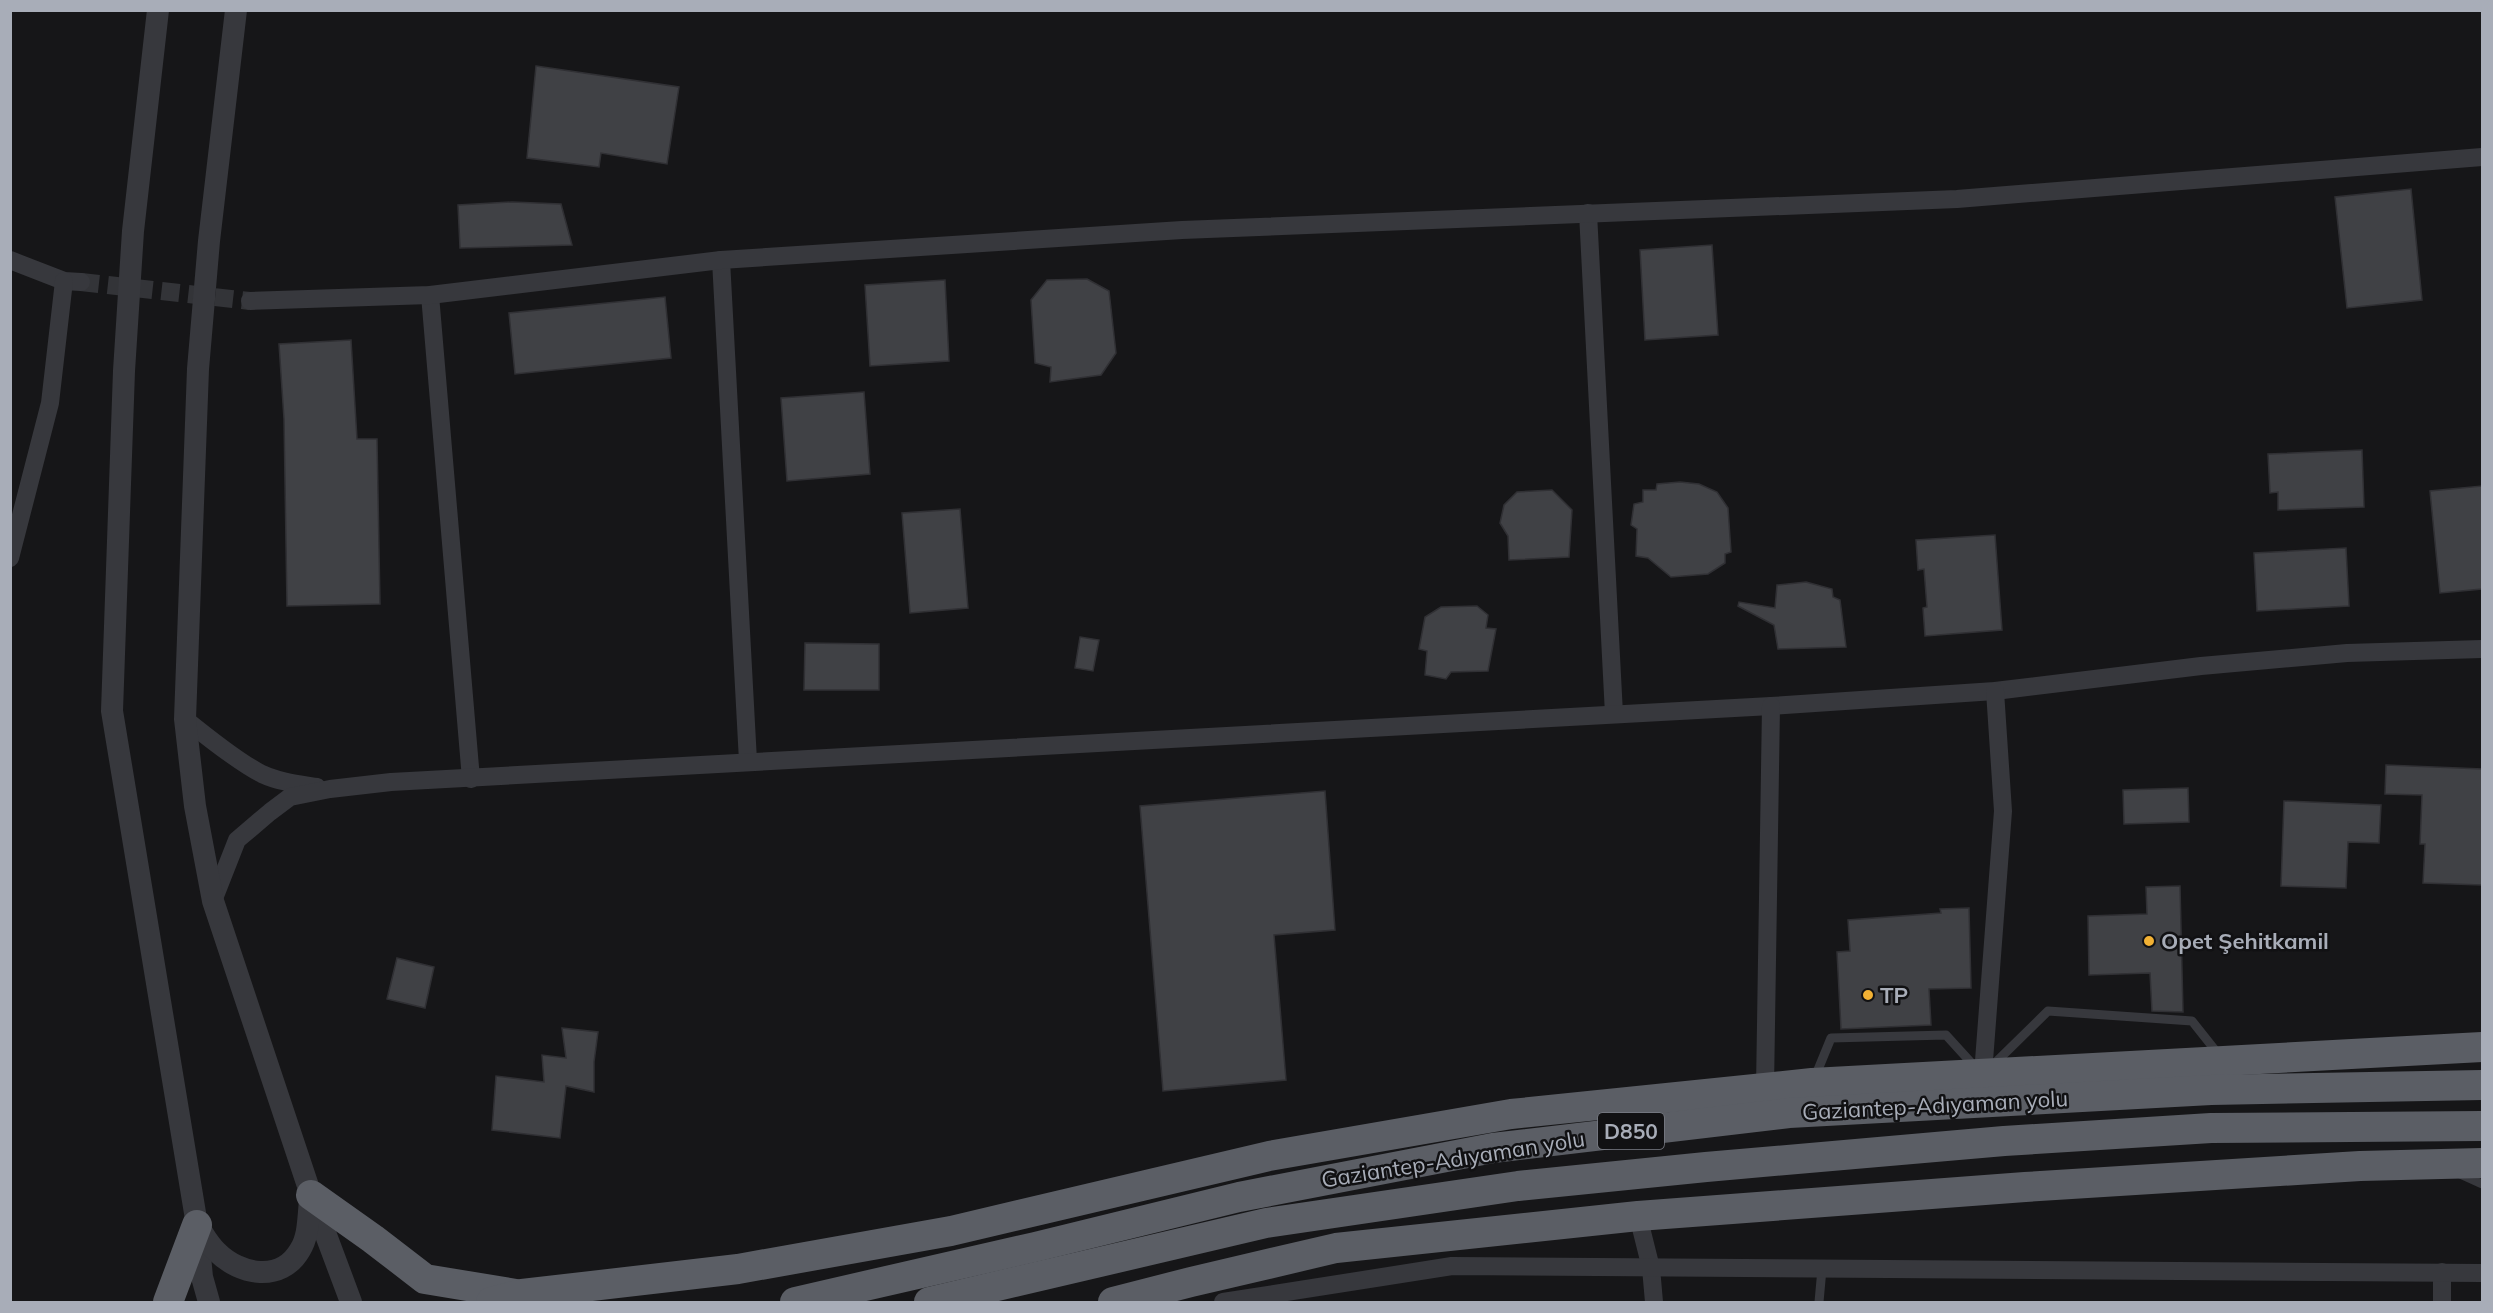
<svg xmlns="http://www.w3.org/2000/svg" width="2493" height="1313" font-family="Mulish,sans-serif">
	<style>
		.building { fill: #404145; stroke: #303034; stroke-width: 1.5 }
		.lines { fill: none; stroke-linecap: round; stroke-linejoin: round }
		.minor-tunnel { stroke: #333438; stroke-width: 18; stroke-dasharray: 18 9; stroke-linecap: butt }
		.service { stroke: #37383d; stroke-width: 9 }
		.minor { stroke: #37383d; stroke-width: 18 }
		.tertiary { stroke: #37383d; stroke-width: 22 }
		.trunk { stroke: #5b5e65; stroke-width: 30 }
		.poi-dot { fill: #f2b134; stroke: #111113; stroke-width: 2 }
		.labels { text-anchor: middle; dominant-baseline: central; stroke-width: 5; stroke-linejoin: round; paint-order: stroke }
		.shield { fill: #111113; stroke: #7b7e86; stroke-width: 1.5 }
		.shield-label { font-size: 21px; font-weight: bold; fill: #a8adb8 }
		.poi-label { font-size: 22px; font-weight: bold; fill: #a8adb8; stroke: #111113; text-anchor: start }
		.street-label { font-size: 22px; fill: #a8adb8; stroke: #111113 }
	</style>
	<rect width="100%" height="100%" fill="#161618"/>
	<g class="building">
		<polygon points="536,66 679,87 667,164 601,153 599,167 527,158"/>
		<polygon points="2411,189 2422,300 2347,308 2335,197"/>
		<polygon points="512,202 561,204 572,245 460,248 458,205"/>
		<polygon points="1712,245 1718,335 1645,340 1640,250"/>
		<polygon points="1087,279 1109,291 1116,353 1101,375 1050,382 1051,367 1035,363 1031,300 1047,280"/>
		<polygon points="945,280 949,361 870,366 865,285"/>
		<polygon points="665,297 671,358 515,374 509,313"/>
		<polygon points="351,340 357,439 377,439 380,604 287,606 284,419 279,344"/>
		<polygon points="864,392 870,474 787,481 781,398"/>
		<polygon points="2362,450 2364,507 2278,510 2278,492 2270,493 2268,454"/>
		<polygon points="1680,482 1699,484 1717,492 1728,508 1731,552 1725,554 1725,563 1708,574 1671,577 1648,558 1636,556 1637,529 1631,525 1634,504 1643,502 1643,490 1656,490 1657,484"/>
		<polygon points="2482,486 2482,589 2440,593 2430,491"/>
		<polygon points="1552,490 1572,510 1569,557 1509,560 1508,536 1500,523 1504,505 1517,492"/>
		<polygon points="960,509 968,608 910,613 902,513"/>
		<polygon points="1995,535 2002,630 1925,636 1923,608 1927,607 1924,569 1918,570 1916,540"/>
		<polygon points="2346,548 2349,606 2257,611 2254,553"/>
		<polygon points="1806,582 1832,589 1833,597 1840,600 1846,647 1778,649 1774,625 1738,606 1739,602 1775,608 1777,585"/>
		<polygon points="1477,606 1488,615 1486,628 1496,629 1488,671 1451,672 1446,679 1425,675 1427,651 1419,649 1425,617 1441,607"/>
		<polygon points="1080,637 1099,640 1093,671 1075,668"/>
		<polygon points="805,643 879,644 879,690 804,690"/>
		<polygon points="2386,765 2482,769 2482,885 2423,883 2425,844 2420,844 2422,795 2385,794"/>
		<polygon points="2188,788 2189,822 2124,824 2123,790"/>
		<polygon points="1325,791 1335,930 1274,935 1286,1080 1163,1091 1140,806"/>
		<polygon points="2284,801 2381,805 2379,843 2348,842 2346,888 2281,886"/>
		<polygon points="2180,886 2183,1012 2152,1011 2150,973 2089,975 2088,916 2147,914 2146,887"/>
		<polygon points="1969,908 1971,988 1929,989 1931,1025 1841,1029 1837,952 1850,951 1848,920 1941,913 1940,909"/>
		<polygon points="397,958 434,967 425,1008 387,999"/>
		<polygon points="562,1028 598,1032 594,1062 594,1092 566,1086 560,1138 492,1130 496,1076 544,1082 542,1055 566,1058"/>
	</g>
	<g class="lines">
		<polyline class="minor-tunnel" points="81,282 250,301"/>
		<g class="service">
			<polyline points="1993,1065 2048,1011 2192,1021 2219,1055"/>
			<polyline points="1815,1077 1831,1038 1946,1035 1976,1068"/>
			<polyline points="2460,1174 2482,1184"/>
			<polyline points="1819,1302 1822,1269"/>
		</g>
		<g class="minor">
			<polyline points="1588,213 1614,714"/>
			<polyline points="10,260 64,281 81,282"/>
			<polyline points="721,260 748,761"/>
			<polyline points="430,295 471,779"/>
			<polyline points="250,301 430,295 721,260 1182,230 1957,199 2482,157"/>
			<polyline points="10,558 50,403 64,281"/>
			<path d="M185,719C206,736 238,762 262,774C279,782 298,784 317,787"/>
			<polyline points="213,901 237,840 270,812 290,797 330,789 391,782 1771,706 1995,691 2201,666 2347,653 2482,649"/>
			<polyline points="1983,1074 2003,811 1995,691"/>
			<polyline points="1765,1088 1771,706"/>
			<polyline points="1638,1216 1651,1268 1654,1302"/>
			<polyline points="2442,1272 2442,1302"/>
			<polyline points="1223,1302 1452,1266 2482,1273"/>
		</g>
		<g class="tertiary">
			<polyline points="158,10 133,231 124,371 112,711 197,1225 202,1277 209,1302"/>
			<polyline points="236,10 209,241 198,369 185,719 195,806 213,901 311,1195 351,1302"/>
			<path d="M198,1226C204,1235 209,1245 217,1252C240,1275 281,1283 300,1250C309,1236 308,1217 310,1201"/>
		</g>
		<g class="trunk">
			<polyline points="311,1195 373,1239 425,1279 516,1294"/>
			<polyline points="168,1302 197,1225"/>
			<polyline points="491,1302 522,1294 738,1269 951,1231 1269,1156 1511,1114 1812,1083 2482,1047"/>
			<polyline points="795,1302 1035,1247 1239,1197 1493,1148 1789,1113 2211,1090 2482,1085"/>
			<polyline points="929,1302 1266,1223 1518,1186 1706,1167 2004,1141 2211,1128 2482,1126"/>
			<polyline points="1113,1302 1191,1282 1336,1248 1638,1216 2025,1187 2360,1166 2482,1163"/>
		</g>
	</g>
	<g class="poi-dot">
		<circle cx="2149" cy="941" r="6"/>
		<circle cx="1868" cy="995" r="6"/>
	</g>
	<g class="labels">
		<rect class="shield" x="1598" y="1113" width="66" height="36" rx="4.5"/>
		<g class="shield-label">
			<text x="1631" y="1131">D850</text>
		</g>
		<g class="poi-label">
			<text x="2161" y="941">Opet Şehitkamil</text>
			<text x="1880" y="995">TP</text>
		</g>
		<g class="street-label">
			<text transform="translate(1935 1105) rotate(-3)">Gaziantep-Adıyaman yolu</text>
			<text transform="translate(1453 1159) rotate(-9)">Gaziantep-Adıyaman yolu</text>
		</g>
	</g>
	<rect width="2493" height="1313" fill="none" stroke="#a8adb8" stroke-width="24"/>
</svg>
